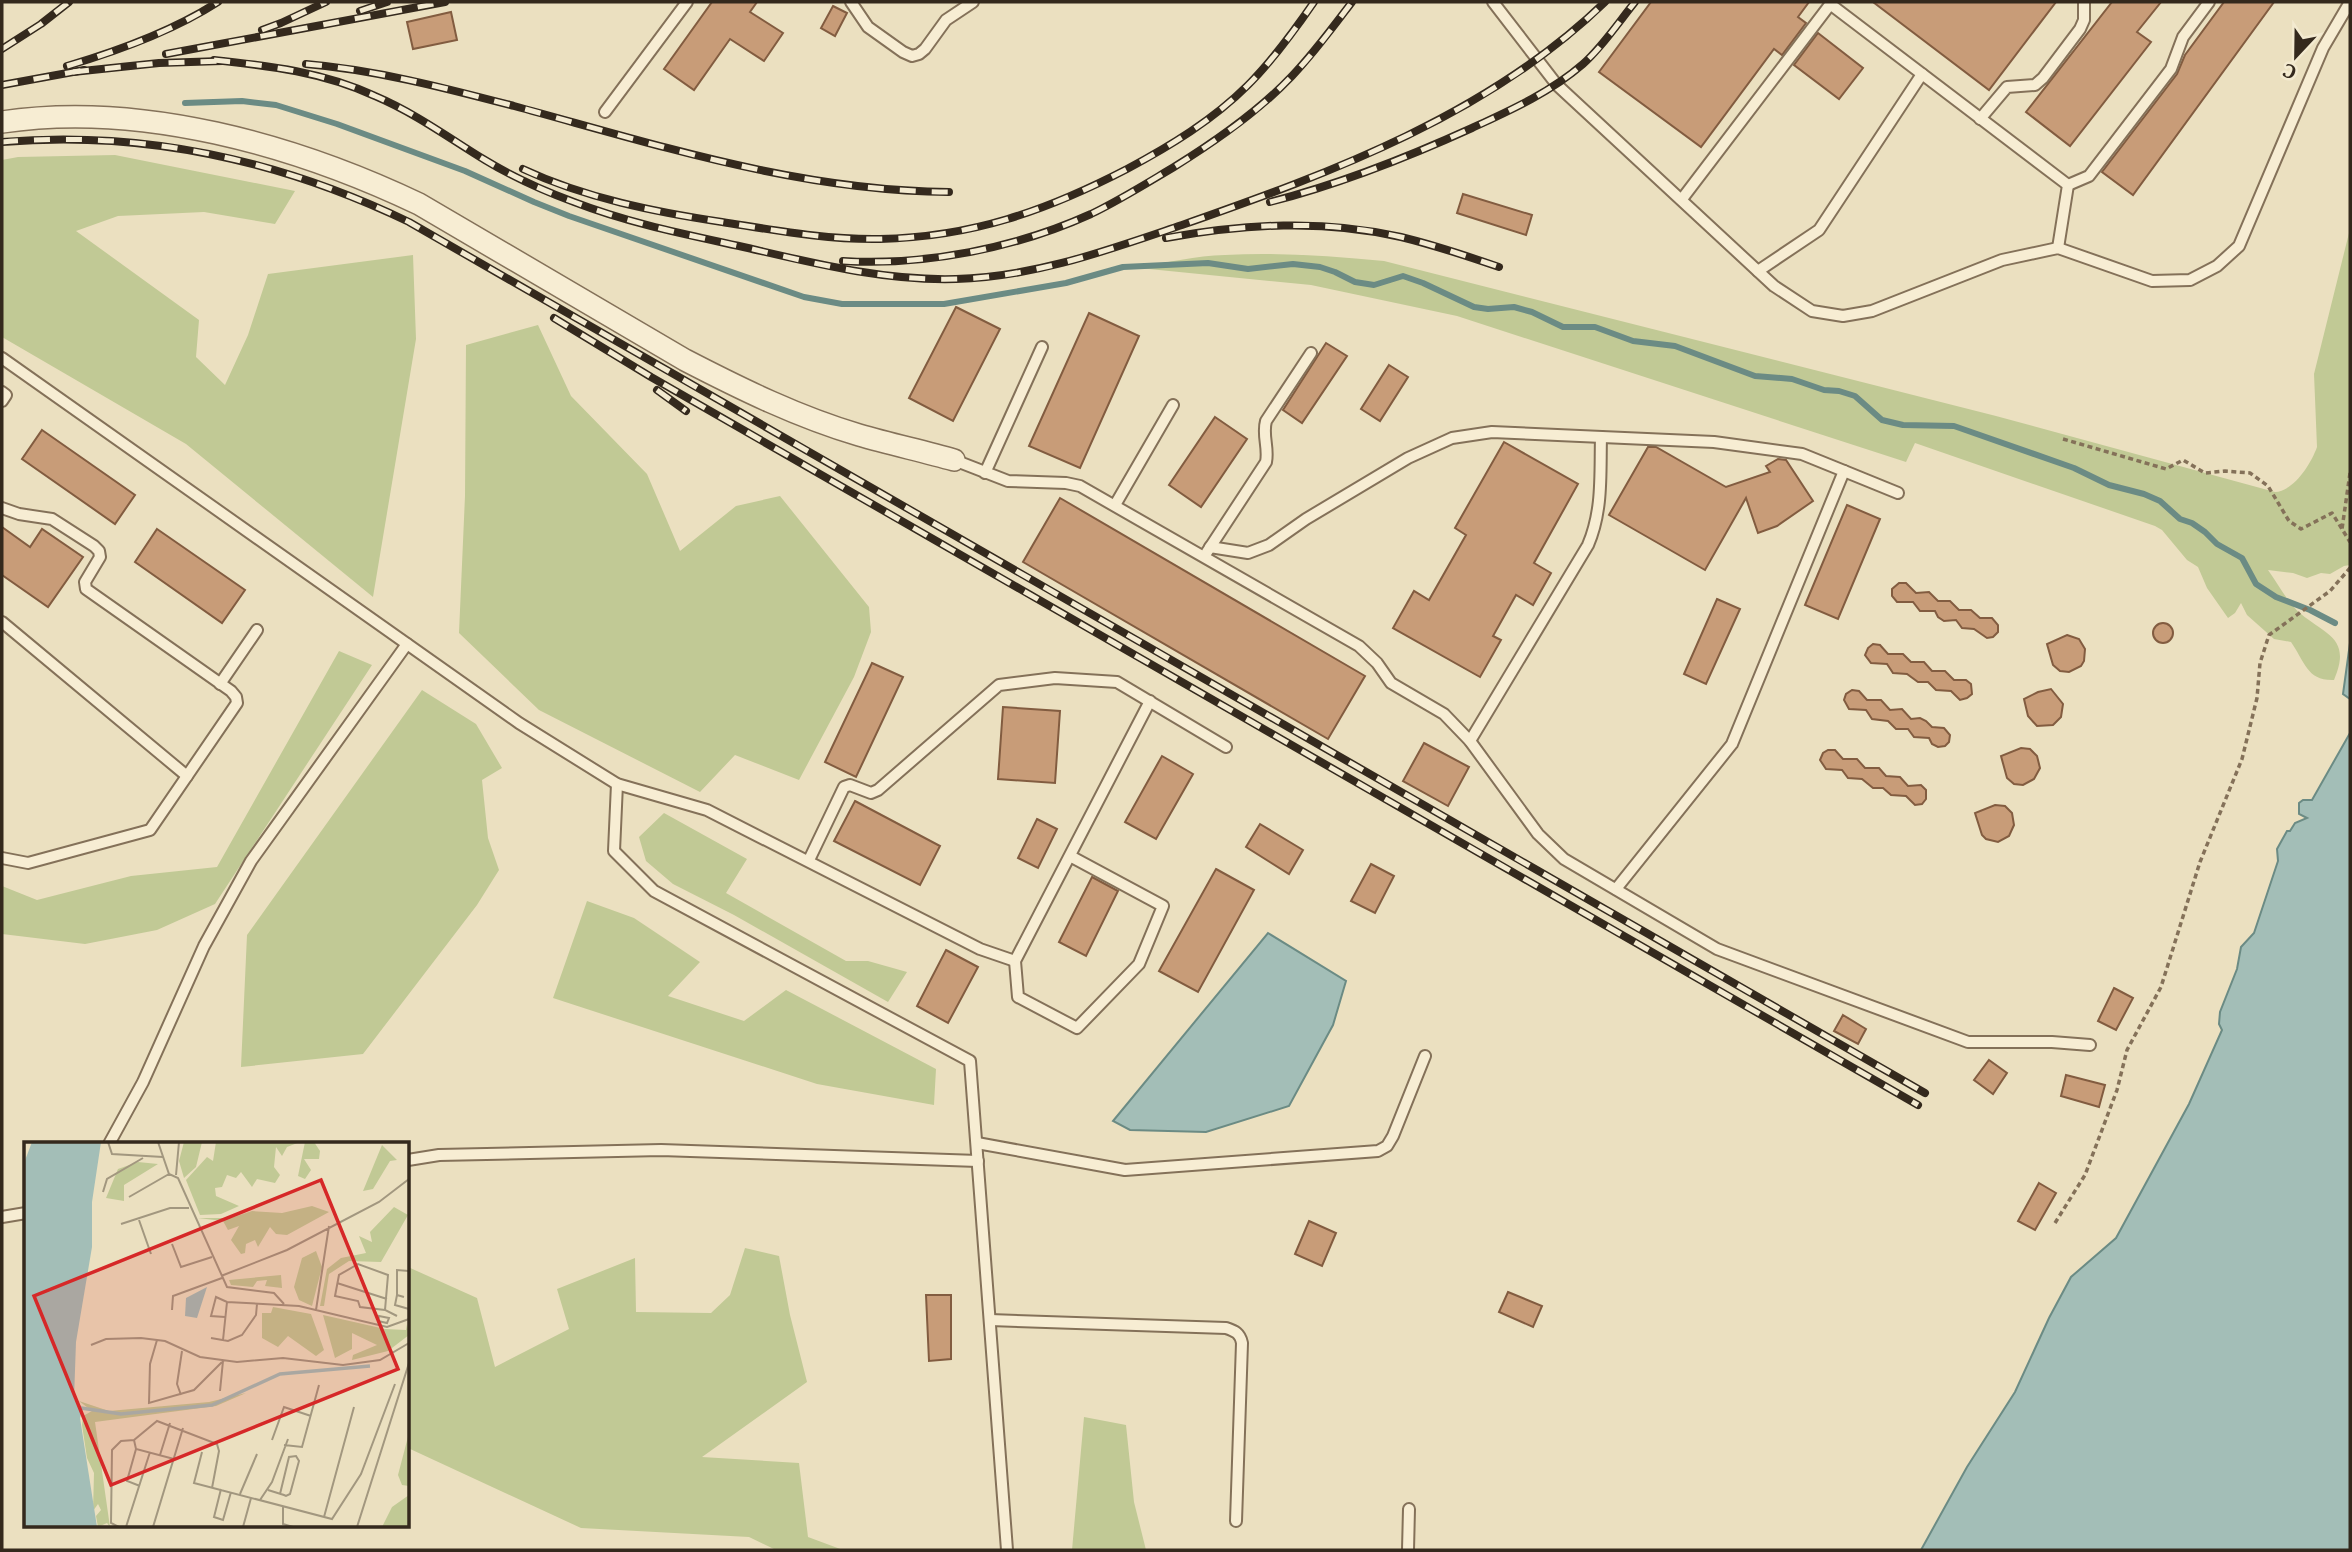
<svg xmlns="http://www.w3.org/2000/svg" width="2352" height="1552" font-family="'Noto Serif',serif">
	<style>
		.green { fill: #c1c995 }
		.water { fill: #a3beb7; stroke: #6b8b84; stroke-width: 2 }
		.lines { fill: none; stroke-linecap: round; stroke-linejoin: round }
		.stream { stroke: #6b8b84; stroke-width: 6 }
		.building { fill: #c89c78; stroke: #825c40; stroke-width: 2 }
		.service-casing { stroke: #847159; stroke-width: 14 }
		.minor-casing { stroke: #847159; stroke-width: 24 }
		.path { stroke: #847159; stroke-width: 3.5; stroke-dasharray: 5 3.5; stroke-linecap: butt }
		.service { stroke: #f7edd3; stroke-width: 10 }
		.minor { stroke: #f7edd3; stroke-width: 21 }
		.rail-casing { stroke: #34291d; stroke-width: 8 }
		.rail { stroke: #f3ead0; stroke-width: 5; stroke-dasharray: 16; stroke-linecap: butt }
		.inset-river { fill: none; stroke: #a3beb7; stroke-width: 3.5 }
		.inset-road { fill: none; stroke: #a2977f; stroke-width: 2 }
		.view { fill: #d62828; fill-opacity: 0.15; stroke: #d62828; stroke-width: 3.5 }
		.inset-edge { fill: none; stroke: #34291d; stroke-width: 3.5 }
	</style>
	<rect width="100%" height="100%" fill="#ebe0c0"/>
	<g class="green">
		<polygon points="115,155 295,191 275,224 204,212 118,216 76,231 199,320 196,357 225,385 248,335 268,274 413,255 416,339 373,597 186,444 2,337 2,160 18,157"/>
		<path d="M2350,229V565L2344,566L2330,574L2321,573L2307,578L2293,573L2268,570C2278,584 2288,603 2301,614C2326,635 2352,638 2334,680C2307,681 2305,662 2291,642L2274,639L2247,615L2241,603L2235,613L2228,618L2207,588L2198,567L2187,560L2162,530L2155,526L1915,443L1906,462L1457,316L1311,285L1139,268C1167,262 1196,256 1225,255C1278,252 1331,256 1384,261L1996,416L2275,492C2294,491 2311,464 2317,447L2314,374Z"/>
		<polygon points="538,325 571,396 647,474 680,551 736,506 780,496 869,607 871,632 854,677 799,780 735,755 700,792 539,710 459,633 465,496 466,345"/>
		<polygon points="339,651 372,665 215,904 157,930 85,944 2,934 2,886 37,900 131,876 217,867"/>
		<polygon points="422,690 476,724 502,768 482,780 488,838 499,870 477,905 363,1054 241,1067 247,935"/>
		<polygon points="664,813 747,859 726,893 846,961 868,961 907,972 888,1002 734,915 673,884 646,861 639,837"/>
		<polygon points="587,901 634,918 700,962 668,996 744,1021 786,990 936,1069 934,1105 817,1084 553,998"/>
		<polygon points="745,1248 779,1256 790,1315 807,1382 702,1457 799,1463 808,1537 843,1550 776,1550 749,1537 581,1528 408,1448 408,1267 477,1298 495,1367 569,1329 557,1289 635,1258 636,1312 711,1313 730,1295"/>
		<polygon points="1084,1417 1126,1425 1134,1502 1146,1550 1072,1550"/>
	</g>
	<g class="water">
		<polygon points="2350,643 2350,699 2343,694"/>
		<polygon points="2350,733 2350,1550 1921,1550 1967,1467 2015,1392 2049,1318 2071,1277 2116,1238 2189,1104 2222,1030 2219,1024 2220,1012 2237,969 2241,947 2254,933 2278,861 2277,849 2287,831 2290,831 2295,823 2307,818 2299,814 2299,803 2303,800 2312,800"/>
		<polygon points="1268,933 1346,981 1333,1025 1289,1106 1206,1132 1130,1130 1113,1121"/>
	</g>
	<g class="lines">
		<polyline class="stream" points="185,103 242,101 276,105 337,124 465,171 534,202 569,216 804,297 842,304 944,304 1066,283 1123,267 1208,263 1248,269 1293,264 1320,267 1335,272 1355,282 1374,285 1403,276 1423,283 1474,307 1488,309 1514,307 1532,312 1563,327 1595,327 1633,341 1675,346 1755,376 1792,379 1824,390 1839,391 1855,396 1882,420 1903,425 1954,426 2074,468 2109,485 2144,494 2160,501 2180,519 2192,523 2205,532 2217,544 2242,558 2256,584 2276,597 2310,610 2335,623"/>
	</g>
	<g class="building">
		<polygon points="712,2 757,2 750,12 783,33 764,61 730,39 694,90 664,69"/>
		<polygon points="1651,2 1809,2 1798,17 1806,23 1782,55 1774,49 1701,147 1599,72"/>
		<polygon points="1873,2 2056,2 1989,90"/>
		<polygon points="2112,2 2161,2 2137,32 2151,42 2070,146 2026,112"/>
		<polygon points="2224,2 2274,2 2133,195 2102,172 2177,74 2185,55"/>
		<polygon points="833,6 847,13 835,36 821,28"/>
		<polygon points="451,12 457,40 413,49 407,22"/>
		<polygon points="1818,33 1863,68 1839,99 1794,65"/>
		<polygon points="1463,194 1532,215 1526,235 1457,213"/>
		<polygon points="956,307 1000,329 953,421 909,398"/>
		<polygon points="1089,313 1139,336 1080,468 1029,446"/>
		<polygon points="1326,343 1347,356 1302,423 1283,410"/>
		<polygon points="1389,365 1408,377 1380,421 1361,409"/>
		<polygon points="1215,417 1247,439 1201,507 1169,485"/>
		<polygon points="42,430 135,495 115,524 22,459"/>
		<polygon points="1504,442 1578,484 1534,563 1551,573 1533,605 1516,595 1493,636 1501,640 1480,677 1393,628 1414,591 1429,600 1466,535 1455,528"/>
		<polygon points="1648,447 1656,447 1726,487 1770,472 1766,466 1778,459 1786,460 1813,501 1777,526 1758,533 1746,498 1705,570 1609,515"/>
		<polygon points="1060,498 1365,676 1328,739 1023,562"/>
		<polygon points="1847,505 1880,519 1838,619 1805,605"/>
		<polygon points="2,527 30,547 42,529 83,557 48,607 2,575"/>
		<polygon points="157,529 245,590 222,623 135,562"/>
		<polygon points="1899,583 1906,583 1916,593 1929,592 1938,601 1950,601 1959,610 1971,610 1980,618 1992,618 1998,625 1998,632 1993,637 1987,638 1974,629 1962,628 1956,620 1944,621 1938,617 1935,611 1920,611 1913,602 1897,602 1892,596 1892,589"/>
		<polygon points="1717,599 1740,609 1706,684 1684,674"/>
		<circle cx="2163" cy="633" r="10"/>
		<polygon points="2067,635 2079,639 2085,649 2084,661 2081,666 2069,672 2060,671 2053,665 2047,644"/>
		<polygon points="1873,644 1880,645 1888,654 1903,654 1911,662 1924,662 1932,671 1945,671 1954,680 1966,680 1971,684 1972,694 1967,698 1960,700 1951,691 1936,690 1928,682 1918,682 1907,674 1893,673 1887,664 1871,663 1865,655 1868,648"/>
		<polygon points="872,663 903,677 856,777 825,762"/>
		<polygon points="2051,689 2063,704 2061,717 2053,725 2037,726 2028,716 2024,699 2038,692"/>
		<polygon points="1852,690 1859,691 1867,700 1881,700 1890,710 1902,709 1911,719 1920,718 1926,721 1932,727 1944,728 1950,735 1949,742 1945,746 1938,747 1932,744 1929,738 1914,737 1908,729 1896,729 1888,721 1872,719 1866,710 1849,709 1844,700 1846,694"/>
		<polygon points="1003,707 1060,711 1055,783 998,779"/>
		<polygon points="1424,743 1469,767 1448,806 1403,781"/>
		<polygon points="2021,748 2030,749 2037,756 2040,768 2034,779 2023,785 2014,784 2007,778 2001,756"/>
		<polygon points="1828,750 1835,750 1843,759 1857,759 1865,768 1879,768 1886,776 1900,777 1908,786 1921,785 1926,790 1926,799 1922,804 1915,805 1906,796 1891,795 1883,788 1873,788 1862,779 1848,778 1842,770 1826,769 1820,760 1823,753"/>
		<polygon points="1162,756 1193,774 1156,839 1125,822"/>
		<polygon points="855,801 940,846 920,885 834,841"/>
		<polygon points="1995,805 2005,806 2012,813 2014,825 2009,836 1998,842 1986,839 1982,835 1975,813"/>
		<polygon points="1037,819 1057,829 1038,868 1018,858"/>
		<polygon points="1260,824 1303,850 1289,874 1246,847"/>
		<polygon points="1371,864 1394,876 1375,913 1351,901"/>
		<polygon points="1216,869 1254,890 1198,992 1159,971"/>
		<polygon points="1092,877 1118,891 1086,956 1059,942"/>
		<polygon points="946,950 978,967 948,1023 917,1006"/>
		<polygon points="2114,988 2133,998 2116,1030 2098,1021"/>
		<polygon points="1843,1015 1866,1029 1858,1044 1834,1031"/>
		<polygon points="1989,1060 2007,1073 1993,1094 1974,1080"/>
		<polygon points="2066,1075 2105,1085 2099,1107 2061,1096"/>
		<polygon points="2039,1183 2056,1193 2035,1230 2018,1221"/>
		<polygon points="1309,1221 1336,1233 1322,1266 1295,1254"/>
		<polygon points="1508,1292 1542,1306 1533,1327 1499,1312"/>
		<polygon points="926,1295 951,1295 951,1359 929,1361"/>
	</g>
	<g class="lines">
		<defs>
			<g id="service">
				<polyline points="851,2 868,27 903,52 912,56 919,54 925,49 946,20 973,2"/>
				<polyline points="1493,2 1557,85 1774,286 1812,311 1843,316 1872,311 2002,260 2058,248 2152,281 2190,280 2217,266 2239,246 2323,48 2350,2"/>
				<polyline points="1830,4 2068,185 2058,248"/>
				<polyline points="605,112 687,2"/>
				<polyline points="1980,119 2007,87 2035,85 2043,78 2080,29 2084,20 2084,2"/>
				<polyline points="2068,185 2089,176 2171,69 2183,37 2209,2"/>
				<polyline points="1682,199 1832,2"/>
				<polyline points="1758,271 1819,230 1922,74"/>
				<polyline points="2,358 519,723 617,784 707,810 980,949 1015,961"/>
				<polyline points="2,392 6,395 2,401"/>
				<polyline points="954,460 1008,481 1066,483 1080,486 1359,646 1377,663 1391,683 1444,714 1470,741 1538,834 1564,859 1717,949 1968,1042 2052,1042 2090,1045"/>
				<polyline points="1844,471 1898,493"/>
				<polyline points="985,473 1042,347"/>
				<polyline points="1115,505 1173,405"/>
				<polyline points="2,508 19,514 52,519 94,546 99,551 100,557 85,582 86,589 231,691 236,697 237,703 150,830 28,863 2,858"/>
				<polyline points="1210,547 1248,553 1269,545 1306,519 1408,458 1452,438 1492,432 1714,442 1802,454 1844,471 1732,744 1616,889"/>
				<path d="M1207,552L1266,462C1269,448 1262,435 1266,421L1311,353"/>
				<polyline points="2,622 187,776"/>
				<polyline points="220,684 257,630"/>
				<path d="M1470,741L1588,545C1603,510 1600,474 1601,437"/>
				<polyline points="617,784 614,851 654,891 970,1061 1007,1550"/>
				<polyline points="1070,856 1163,906 1139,964 1077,1028 1018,997 1015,961 1150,701"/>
				<polyline points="809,860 844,787 850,785 871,793 878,790 999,685 1055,678 1117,682 1226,747"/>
				<polyline points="977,1143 1125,1170 1378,1151 1387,1146 1393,1136 1425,1056"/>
				<polyline points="109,1144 143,1082 204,946 251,861 407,644"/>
				<polyline points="408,1160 439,1155 661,1150 978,1161"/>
				<polyline points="2,1217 26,1213"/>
				<path d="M990,1320L1226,1328C1235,1331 1240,1333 1242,1343L1236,1521"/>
				<polyline points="1408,1550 1409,1509"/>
			</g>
			<path id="minor" d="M2,122C140,101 295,145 419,204L685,360C741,389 798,417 859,435C890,444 922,451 954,460"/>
		</defs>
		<use href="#service" class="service-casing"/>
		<use href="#minor" class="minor-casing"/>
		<g class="path">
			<polyline points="2063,439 2166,469 2183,460 2205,473 2225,471 2250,473 2268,486 2289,521 2301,529 2332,513 2342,529"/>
			<polyline points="2350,473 2342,529 2350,542"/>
			<polyline points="2055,1223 2085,1175 2117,1090 2127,1050 2161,987 2200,862 2242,759 2257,698 2260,663 2269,635 2330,591 2350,568"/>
		</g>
		<use href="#service" class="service"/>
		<use href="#minor" class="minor"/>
		<defs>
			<g id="rail">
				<polyline points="360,11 387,2"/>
				<polyline points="262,30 281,23 326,2"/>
				<polyline points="2,49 41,24 69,2"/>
				<polyline points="166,54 445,2"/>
				<path d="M214,60C271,66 323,72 375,96C415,113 449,138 485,160C513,177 544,191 574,202C631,224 689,235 748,248C817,264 885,281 956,279C1035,277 1108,250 1182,225C1331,173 1490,114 1605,2"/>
				<path d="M306,64C377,70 445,88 514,106C658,145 799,191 949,192"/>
				<path d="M67,66C118,51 173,31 218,2"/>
				<polyline points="73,72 159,63 222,61"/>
				<polyline points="2,85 84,70"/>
				<path d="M2,142C145,130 280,160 409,222L1925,1093"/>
				<path d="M523,169C585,198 655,212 722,222C774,230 827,240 880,239C972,237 1046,211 1127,169C1170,146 1213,120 1248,85C1273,60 1294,31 1314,2"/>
				<path d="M1270,202C1340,184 1406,158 1472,128C1511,110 1551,92 1583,64C1603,46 1618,23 1635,2"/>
				<path d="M1166,238C1244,224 1323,219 1401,237C1434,245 1467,256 1499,267"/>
				<path d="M843,261C925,266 1016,248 1091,214C1120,200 1147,183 1174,167C1216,141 1258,112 1292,76C1314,53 1333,27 1352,2"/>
				<polyline points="554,318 651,377 1918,1105"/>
				<polyline points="657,390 686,411"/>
			</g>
		</defs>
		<use href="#rail" class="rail-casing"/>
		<use href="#rail" class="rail"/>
	</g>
	<g transform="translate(24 1142)">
		<rect width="385" height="385" fill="#ebe0c0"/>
		<path d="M160,0H178L172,25L160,36L155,19ZM192,0H276L263,5L258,14L252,5L250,25L256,33L251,41L233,37L228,45L217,30L212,36L203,33L198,45L191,46L192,54L215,64L197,72L176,73L162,38L183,15L189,19ZM281,0H290L296,9L295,17H280L287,28L281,37L274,34ZM358,3L373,18L366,19L349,47L339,49ZM114,20L134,22L100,43V59L82,56L94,27ZM288,64L305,70L263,93L252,92L246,85L234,105L231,98L222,102L221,111L217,112L207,98L215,84L204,88L199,79L174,76H207L228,69L258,71ZM370,65L384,73L357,120L325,119L305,132L300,164H296L303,127L317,116L342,111L335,94L348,100L346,90ZM292,109L298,125L288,164L275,158L270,145L278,116ZM257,133L258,146L241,144L243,138L233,139L229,145L207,143L205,138ZM249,165L287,172L300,208L292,214L264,194L254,205L238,196V171H247ZM299,173L361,187L382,188L383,182L385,193L364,209L328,218L329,213L353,203L328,191V207L311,216ZM222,251L192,264L71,280L86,385L83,381L74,385L72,374L77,368L74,362L69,369L70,331L63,316L58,283L59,274L68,269L55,259L85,269L185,260ZM385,291V344L378,343L374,333ZM385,353V385H358L368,365Z" fill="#c1c995"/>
		<path d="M8,0H77L68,60V105L52,200L50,257L59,266L56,276L73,385H0V21ZM183,145L173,176L161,174L162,156Z" fill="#a3beb7"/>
		<path class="inset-river" d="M57,266L97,272L188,263L256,232L346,224"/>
		<path class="inset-road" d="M84,0L88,12L139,15M134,0L145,32L154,36L203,145L250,151L260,162M152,33L155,0M79,50L83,37L119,16M105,55L145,32M115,78L127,112M97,82L146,66H165M148,102L157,125L188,115M197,134L263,108L355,60L385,37M313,141L363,157M373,153V128L385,129M380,155L373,153L371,163L385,167M148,168L149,154L198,136M292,168L305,84M361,168L336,165L334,159L311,154L315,133L334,122L364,133L361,168L373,174M355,174L365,176L363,181L354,179ZM201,175L187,174L192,155L203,160L275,164L363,185L385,177M187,196L204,199L218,193L232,173L233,162M133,198L126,222L125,261L170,248L198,220M199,198L203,160M67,203L82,197L117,196L141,199L176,215L213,220L259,216L319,223L356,218L385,201M196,249L199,219M157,253L153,242L158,209M110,298L112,307L150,317M248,298L260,265L287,274M260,303L278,305L295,243M112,307L103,339L116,344M178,310L170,341L308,377L337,332L371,242M136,313L146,281M197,347L190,375L199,378L207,350M244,348L260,353L262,354L266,352L275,319L272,314L265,315L256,352M216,352L233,312M236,358L248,340L264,297M259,364V382L269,385M300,375L330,265M95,385L87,381L88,308L97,299L110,298L133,279L193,302L195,309L188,346M102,385L126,310M129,385L159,286M219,385L227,356M333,385L385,221"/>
		<path class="view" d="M297,38L374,227L87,343L10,154Z"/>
		<rect width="385" height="385" class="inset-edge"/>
	</g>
	<rect width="2352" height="1552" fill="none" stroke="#34291d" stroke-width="7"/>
	<g transform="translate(2296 56) rotate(202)" stroke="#f3ead0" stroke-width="5" paint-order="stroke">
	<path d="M0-5L12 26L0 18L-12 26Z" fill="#34291d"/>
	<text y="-10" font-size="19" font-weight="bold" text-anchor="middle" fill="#34291d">С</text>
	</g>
</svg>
